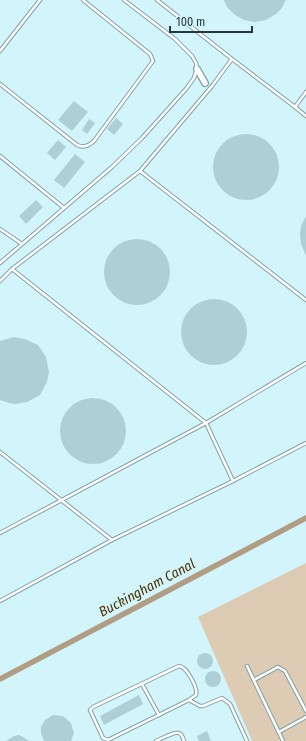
<svg xmlns="http://www.w3.org/2000/svg" width="306" height="741" font-family="'Fira Sans Condensed',sans-serif">
	<style>
		.green { fill: #ddcbb3 }
		.lines { fill: none; stroke-linecap: round; stroke-linejoin: round }
		.canal { stroke: #b09d84; stroke-width: 5.5 }
		.building { fill: #adcfd5 }
		.service-casing { stroke: #81a1a7; stroke-width: 4.5 }
		.minor-casing { stroke: #81a1a7; stroke-width: 8 }
		.service { stroke: #fff; stroke-width: 2.5 }
		.minor { stroke: #fff; stroke-width: 5.5 }
		.labels { text-anchor: middle; dominant-baseline: central; stroke-width: 3; stroke-linejoin: round; paint-order: stroke }
		.water-label { font-size: 14px; font-style: italic; fill: #4f3303; stroke: #d2f5fb }
	</style>
	<rect width="100%" height="100%" fill="#d2f5fb"/>
	<polygon class="green" points="306,563 306,741 252,741 198,617"/>
	<g class="lines">
		<polyline class="canal" points="0,679 306,518"/>
	</g>
	<g class="building">
		<polygon points="224,0 286,0 281,9 276,14 266,20 255,22 244,20 235,15 227,7"/>
		<polygon points="74,101 88,112 72,131 58,120"/>
		<polygon points="116,118 123,124 114,135 107,129"/>
		<polygon points="89,119 95,123 87,134 82,130"/>
		<circle cx="246" cy="167" r="33"/>
		<polygon points="58,140 66,147 55,160 47,153"/>
		<polygon points="75,154 85,162 64,188 54,180"/>
		<polygon points="36,200 43,207 26,224 19,216"/>
		<polygon points="306,216 306,256 301,244 300,234 301,226"/>
		<circle cx="137" cy="272" r="33"/>
		<circle cx="214" cy="332" r="33"/>
		<polygon points="14,337 25,339 38,345 46,357 49,372 47,382 40,395 27,402 16,404 9,403 0,400 0,341"/>
		<circle cx="93" cy="431" r="33"/>
		<circle cx="205" cy="661" r="8"/>
		<circle cx="213" cy="679" r="8"/>
		<polygon points="139,695 143,704 104,725 100,716"/>
		<polygon points="53,715 63,716 71,723 74,733 71,741 44,741 41,733 41,727 45,720"/>
		<polygon points="207,731 211,741 199,741 197,736"/>
		<polygon points="19,735 23,737 29,741 6,741 14,736"/>
	</g>
	<g class="lines">
		<defs>
			<g id="service">
				<polyline points="157,0 232,59"/>
				<polyline points="0,51 40,0"/>
				<path d="M0,84L77,145C84,148 88,146 94,141L153,61L150,54L83,0"/>
				<polyline points="295,107 306,116"/>
				<polyline points="0,156 64,208"/>
				<polyline points="140,171 306,300"/>
				<polyline points="0,229 22,244"/>
				<polyline points="0,263 112,167 142,138 186,89 194,78 197,69 196,63 192,56 175,39 124,0"/>
				<polyline points="12,269 206,423 233,481"/>
				<polyline points="0,281 12,269 140,171 212,86 232,59 295,107 306,92"/>
				<polyline points="0,452 112,540 233,481 306,443"/>
				<polyline points="0,533 206,423 306,363"/>
				<polyline points="0,601 112,540"/>
				<polyline points="247,666 283,741"/>
				<polyline points="254,680 278,667 285,671 306,711"/>
				<polyline points="142,684 159,715"/>
				<path d="M189,700L196,695C198,688 187,667 179,666L93,707L90,710L103,738L108,740L189,700L200,706H203L222,698L230,704L247,741"/>
				<polyline points="279,732 306,717"/>
				<path d="M156,741C161,739 175,731 179,733C182,734 183,738 184,741"/>
			</g>
			<polyline id="minor" points="197,69 205,83"/>
		</defs>
		<use href="#service" class="service-casing"/>
		<use href="#minor" class="minor-casing"/>
		<use href="#service" class="service"/>
		<use href="#minor" class="minor"/>
	</g>
	<g class="labels">
		<g class="water-label">
			<text transform="translate(147 588) rotate(-28)">Buckingham Canal</text>
		</g>
	</g>
	<path d="M170 26v6h82v-6" fill="none" stroke="#293739" stroke-width="2"/>
	<text x="176" y="26" font-size="12" fill="#293739" stroke="#d2f5fb" stroke-width="3" paint-order="stroke">100 m</text>
</svg>
